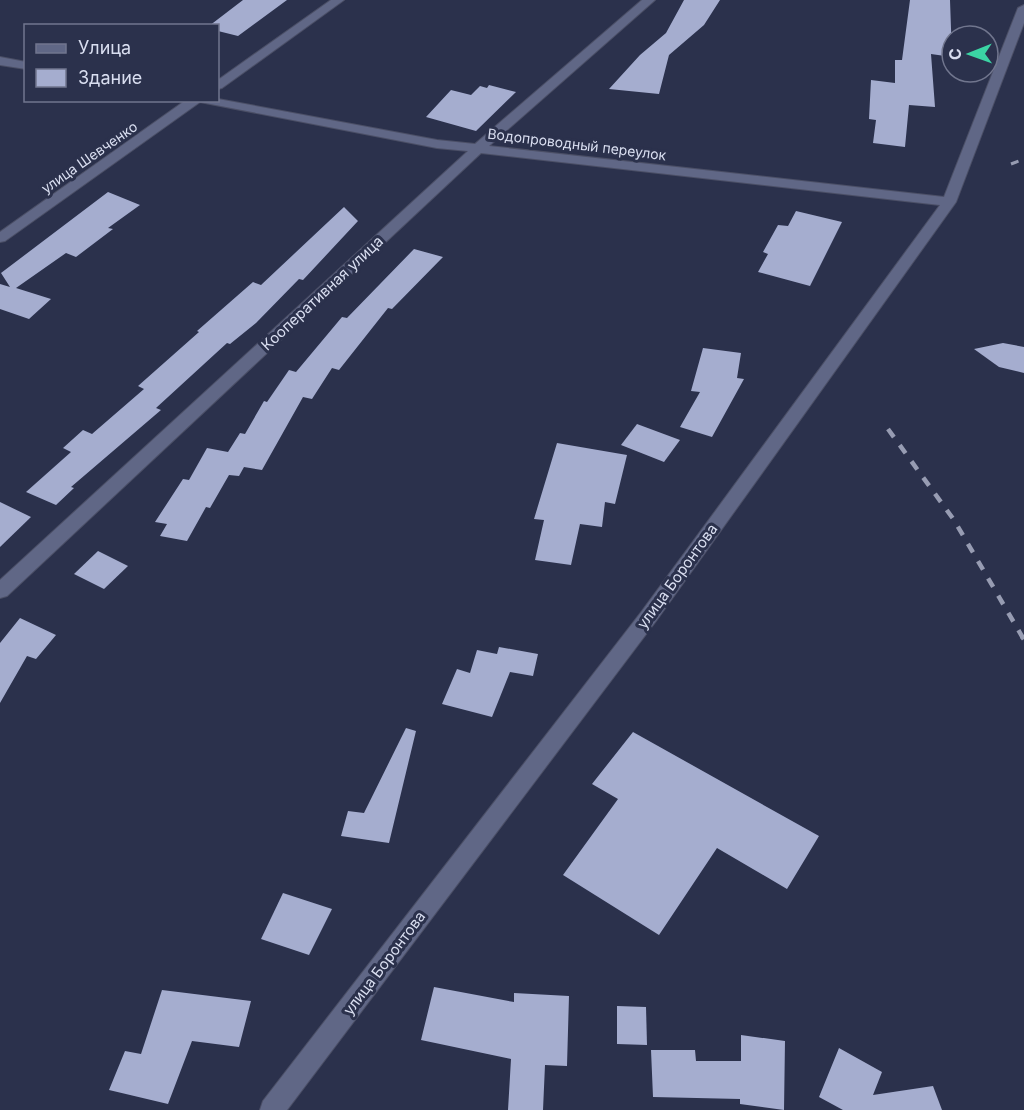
<svg xmlns="http://www.w3.org/2000/svg" width="1024" height="1110" font-family="Inter,sans-serif">
	<style>
		.building { fill: #a5adcf }
		.lines { fill: none; stroke-linecap: round; stroke-linejoin: round }
		.minor-casing { stroke: #4b4f66; stroke-width: 2 }
		.minor { fill: #606786; fill-rule: evenodd }
		.rail-far2 { stroke: #979cb2; stroke-width: 3; stroke-dasharray: 8 8; stroke-linecap: butt }
		.rail-far1 { stroke: #979cb2; stroke-width: 4.5; stroke-dasharray: 10 10; stroke-linecap: butt }
		.rail { stroke: #979cb2; stroke-width: 5; stroke-dasharray: 13 13; stroke-linecap: butt }
		.labels { text-anchor: middle; dominant-baseline: central; stroke-width: 6; stroke-linejoin: round; paint-order: stroke }
		.far-street-label { font-size: 14px; fill: #d9def0; stroke: #2b314c }
		.street-label { font-size: 15px; fill: #d9def0; stroke: #2b314c }
	</style>
	<rect width="100%" height="100%" fill="#2b314c"/>
	<g class="building">
		<polygon points="243,0 287,0 238,36 218,31 218,26 209,26"/>
		<polygon points="684,0 720,0 704,25 669,55 659,94 609,89 640,55 666,33"/>
		<polygon points="910,0 950,0 952,57 931,54 935,107 909,105 905,147 873,143 876,120 869,119 871,80 895,83 895,60 902,60"/>
		<polygon points="489,85 516,92 476,131 426,117 451,90 471,95 480,86 487,88"/>
		<polygon points="108,192 140,205 108,228 113,229 76,257 66,253 16,288 51,299 29,319 0,309 0,284 10,287 1,273"/>
		<polygon points="344,207 358,221 303,280 299,279 256,323 230,344 227,343 156,408 161,410 71,487 74,488 56,505 26,492 71,452 63,448 83,430 92,434 144,389 138,386 199,332 197,331 253,282 261,285"/>
		<polygon points="796,211 842,222 810,286 758,272 768,254 763,252 778,225 788,226"/>
		<polygon points="414,249 443,257 392,309 388,308 339,370 332,368 312,399 303,397 262,470 244,467 239,476 229,475 210,508 206,507 187,541 160,536 167,524 155,522 183,479 189,480 207,448 228,452 240,433 245,434 264,401 267,402 289,370 296,372 342,317 347,318"/>
		<polygon points="1003,343 1024,347 1024,373 999,367 974,349"/>
		<polygon points="703,348 741,353 737,378 744,379 712,437 680,427 700,392 691,391"/>
		<polygon points="637,424 680,440 664,462 621,445"/>
		<polygon points="557,443 627,455 615,504 605,502 602,527 580,524 571,565 535,560 544,520 534,519"/>
		<polygon points="0,502 31,517 0,547"/>
		<polygon points="98,551 128,566 104,589 74,574"/>
		<polygon points="20,618 56,635 36,659 27,656 0,703 0,643"/>
		<polygon points="499,647 538,654 533,676 510,672 492,717 442,704 457,669 470,673 477,650 497,654"/>
		<polygon points="406,728 416,731 389,843 341,836 348,811 364,813"/>
		<polygon points="633,732 819,836 787,889 717,848 659,935 563,875 618,799 592,784"/>
		<polygon points="283,893 332,909 309,955 261,939"/>
		<polygon points="434,987 514,1002 514,993 569,996 567,1066 545,1065 543,1110 508,1110 511,1059 421,1040"/>
		<polygon points="162,990 251,1001 239,1047 192,1041 168,1104 109,1090 125,1051 141,1054"/>
		<polygon points="617,1006 646,1007 647,1045 617,1044"/>
		<polygon points="741,1035 785,1041 784,1110 740,1104 740,1099 653,1097 651,1050 695,1050 696,1061 741,1061"/>
		<polygon points="839,1048 882,1072 873,1095 933,1086 942,1110 843,1110 819,1097"/>
	</g>
	<g class="lines">
		<defs>
			<g id="minor">
				<polygon points="331,0 344,0 222,88 218,89 218,80"/>
				<polygon points="642,0 655,0 489,146 944,197 1018,8 1024,5 1024,23 956,202 656,621 287,1110 260,1110 263,1101 642,611 940,205 481,153 7,596 0,598 0,580 468,151 437,148 200,102 5,241 0,242 0,232 186,100 218,99 437,140 475,144"/>
				<polygon points="0,57 26,62 26,69 0,65"/>
			</g>
		</defs>
		<use href="#minor" class="minor-casing"/>
		<use href="#minor" class="minor"/>
		<polyline class="rail-far2" points="1011,164 1024,159"/>
		<polyline class="rail-far1" points="888,429 954,520 1023,638"/>
		<polyline class="rail" points="1022,636 1024,639"/>
	</g>
	<g class="labels">
		<g class="far-street-label">
			<text transform="translate(577 144) rotate(7)">Водопроводный переулок</text>
			<text transform="translate(89 157) rotate(-35)">улица Шевченко</text>
		</g>
		<g class="street-label">
			<text transform="translate(322 293) rotate(-43)">Кооперативная улица</text>
			<text transform="translate(677 576) rotate(-54)">улица Боронтова</text>
			<text transform="translate(384 963) rotate(-53)">улица Боронтова</text>
		</g>
	</g>
	<rect x="24" y="24" width="195" height="78" fill="#2b314c" stroke="#71768e" stroke-width="1.5"/>
	<rect x="36" y="44" width="30" height="9" fill="#606786" stroke="#71768e" stroke-width="1.5"/>
	<text x="78" y="54" font-size="18" fill="#d9def0">Улица</text>
	<rect x="36" y="69" width="30" height="18" fill="#a5adcf" stroke="#71768e" stroke-width="1.5"/>
	<text x="78" y="84" font-size="18" fill="#d9def0">Здание</text>
	<g transform="translate(970 54) rotate(269)"><circle r="28" fill="#2b314c" stroke="#71768e" stroke-width="1.5"/>
	<path d="M0-4.5L10 22L0 15L-10 22Z" fill="#3bd4a4"/>
	<text y="-9" font-size="16" font-weight="bold" text-anchor="middle" fill="#d9def0">С</text>
	</g>
</svg>
